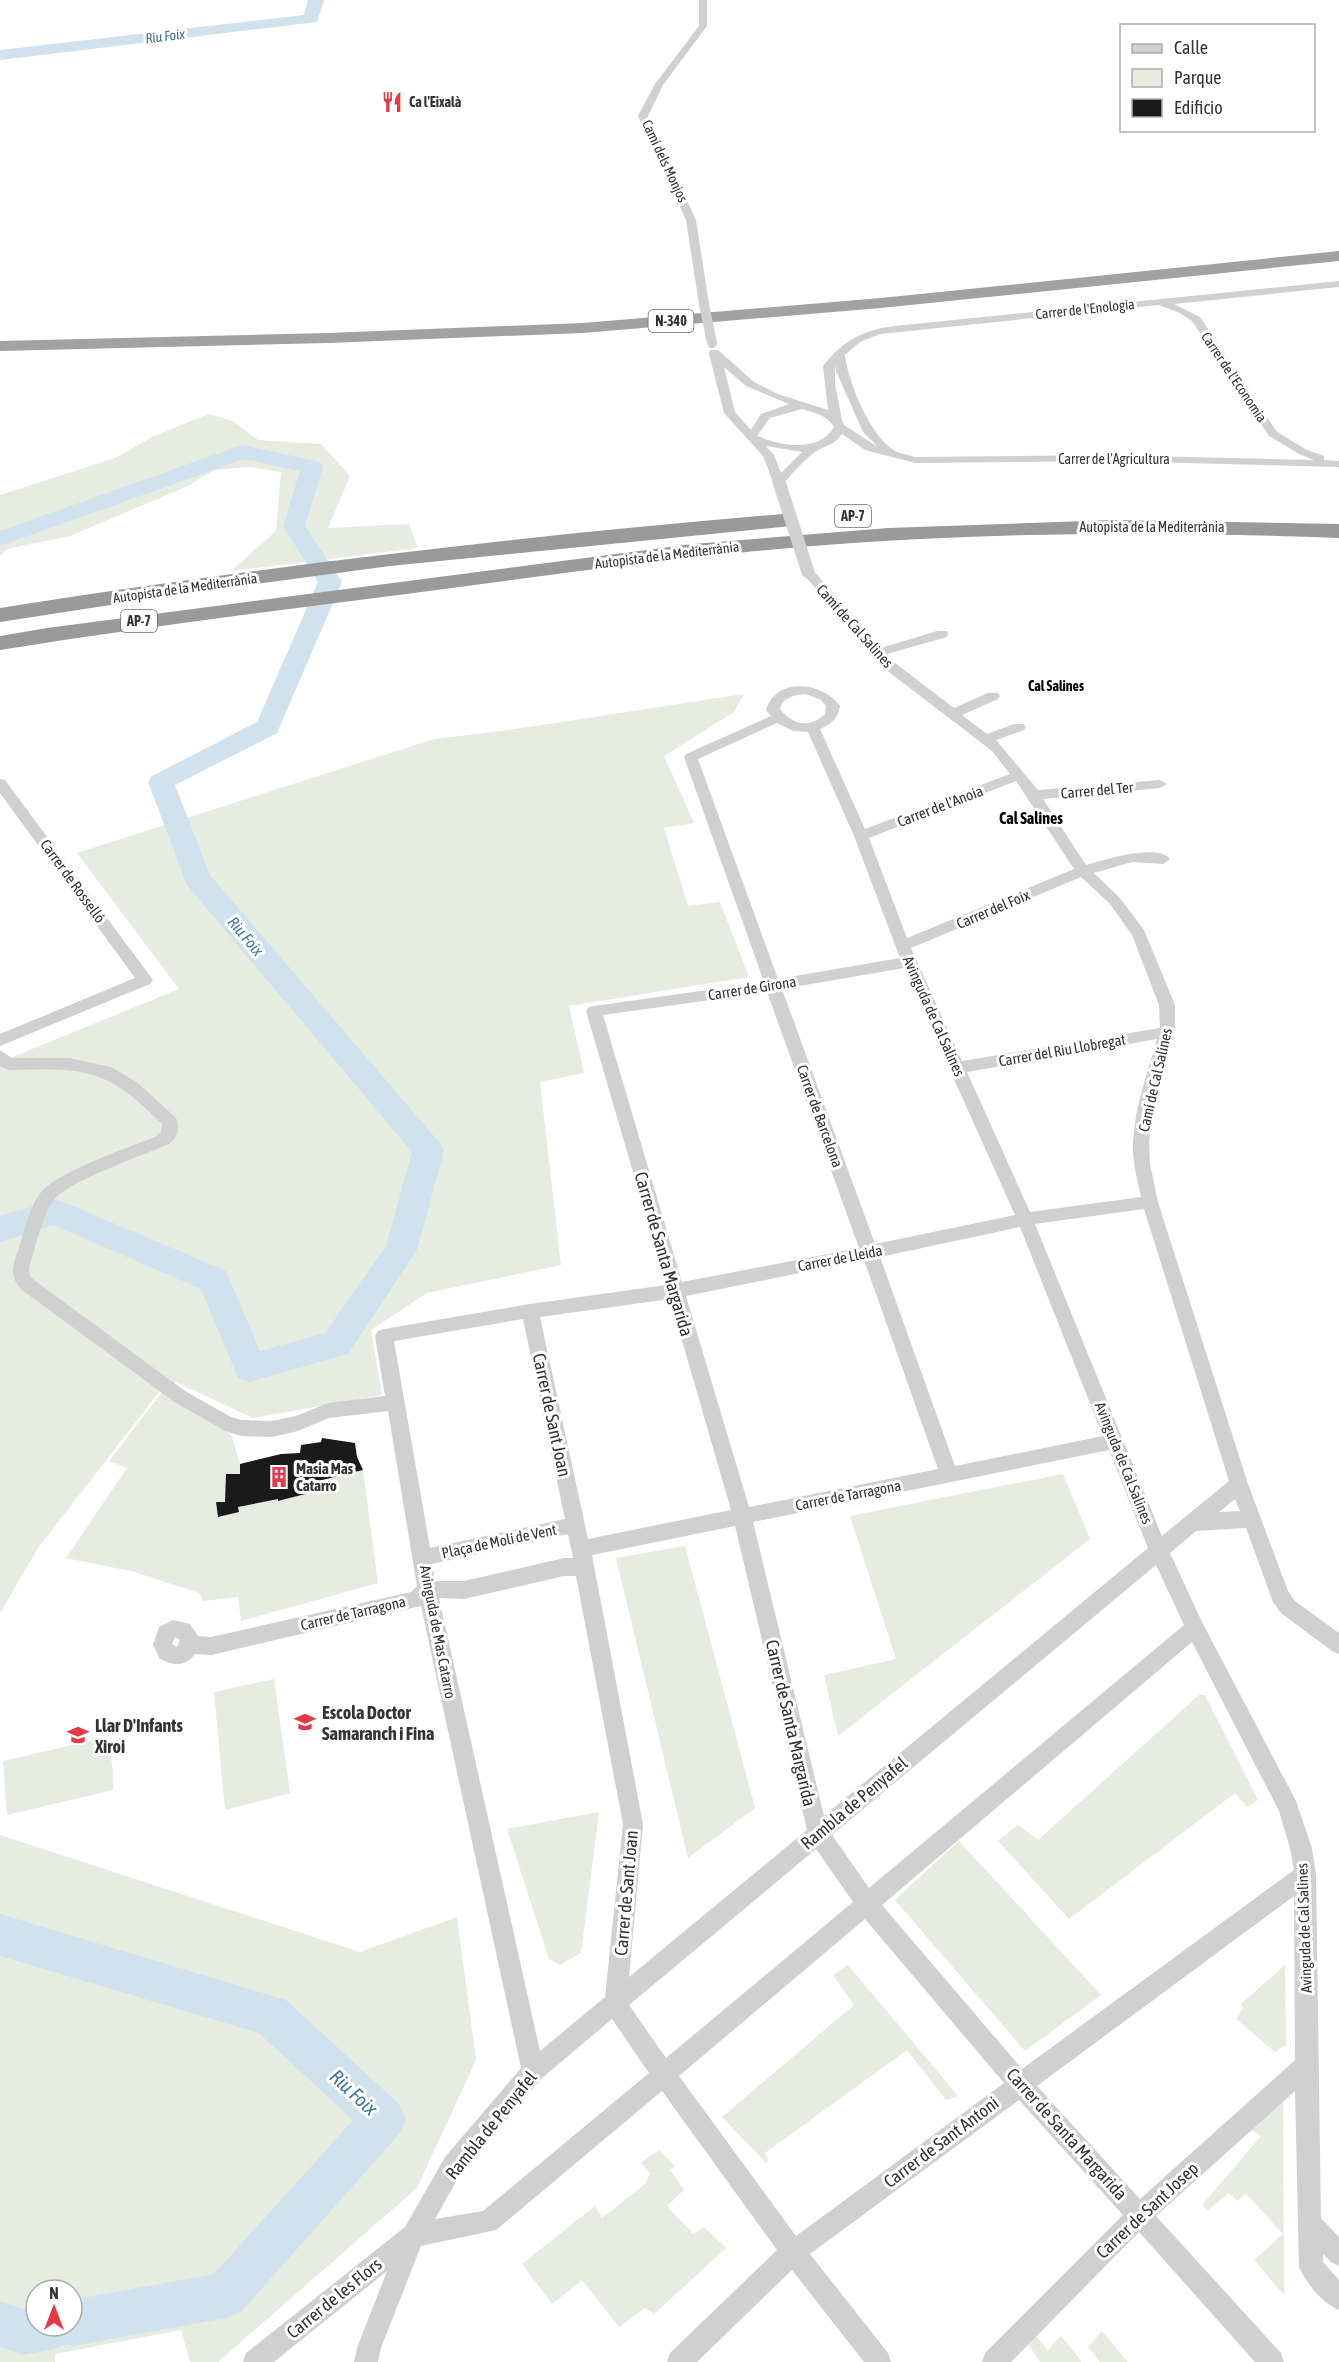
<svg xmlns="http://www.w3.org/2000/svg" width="1339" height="2362" font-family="'Asap Condensed',sans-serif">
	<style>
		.green { fill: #e6ecdf; fill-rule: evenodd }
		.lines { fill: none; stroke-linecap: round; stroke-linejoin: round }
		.river { fill: #cfe2ee; fill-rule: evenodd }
		.building { fill: #1a1a1a }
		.minor { fill: #d0d0d0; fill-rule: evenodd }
		.trunk { fill: #a2a2a2; fill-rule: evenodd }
		.motorway { fill: #9a9a9a; fill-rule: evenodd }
		.minor-bridge-far1 { stroke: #d0d0d0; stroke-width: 10 }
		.minor-bridge { stroke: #d0d0d0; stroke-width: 13 }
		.labels { text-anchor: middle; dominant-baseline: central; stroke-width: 6; stroke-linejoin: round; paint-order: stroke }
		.far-water-label { font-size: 14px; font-style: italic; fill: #3f7597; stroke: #fff }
		.far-poi-label { font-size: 14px; font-weight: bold; fill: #333; stroke: #fff; text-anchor: start }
		.far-street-label { font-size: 14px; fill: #333; stroke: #fff }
		.shield { fill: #fff; stroke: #707070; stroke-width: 1.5 }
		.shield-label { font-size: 14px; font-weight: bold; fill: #333 }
		.far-neighbourhood-label { font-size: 14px; font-weight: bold; fill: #000; stroke: #fff }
		.street-label { font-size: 15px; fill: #333; stroke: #fff }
		.poi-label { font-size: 15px; font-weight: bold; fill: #333; stroke: #fff; text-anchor: start }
		.neighbourhood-label { font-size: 16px; font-weight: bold; fill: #000; stroke: #fff }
		.water-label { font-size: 16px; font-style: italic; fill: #3f7597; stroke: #fff }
		.near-street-label { font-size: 18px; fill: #333; stroke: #fff }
		.near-poi-label { font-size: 18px; font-weight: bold; fill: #333; stroke: #fff; text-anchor: start }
		.near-water-label { font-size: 20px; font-style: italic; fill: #3f7597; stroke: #fff }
	</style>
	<rect width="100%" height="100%" fill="#fff"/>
	<g class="green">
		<polygon points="209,414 233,421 258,440 321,444 350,476 328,528 409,524 418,548 231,571 276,531 281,472 250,467 214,470 188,486 70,536 7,549 0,555 0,495 115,458 154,436"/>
		<polygon points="744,694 734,712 664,756 694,823 664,828 688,906 720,902 749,977 569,1006 584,1073 540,1082 561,1265 427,1293 371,1330 382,1395 253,1418 176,1382 160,1391 38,1548 0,1613 0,1062 179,989 77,853 434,739 509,730"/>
		<polygon points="162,1392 231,1434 240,1464 240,1474 227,1474 225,1502 216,1503 218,1517 239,1512 238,1507 267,1501 277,1482 279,1501 321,1490 318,1481 363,1470 378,1583 241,1621 238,1597 203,1601 199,1593 131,1571 66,1558 127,1468 109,1461"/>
		<polygon points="1063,1474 1090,1539 838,1736 824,1675 896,1659 850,1516"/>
		<polygon points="685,1546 755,1808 688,1858 616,1558"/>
		<polygon points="274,1679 290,1793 225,1810 214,1692"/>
		<polygon points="1199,1695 1205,1695 1258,1800 1247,1807 1235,1793 1069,1919 998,1841 1018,1825 1038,1840"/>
		<polygon points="107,1737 113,1770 113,1790 7,1815 3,1761"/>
		<polygon points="599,1812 581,1953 560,1965 549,1959 507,1829"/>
		<path d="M0,1835L360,1952L457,1917L476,2060L417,2188L218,2362H190L181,2330L55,2354V2362H0ZM36,2290H72V2326H36Z"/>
		<polygon points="959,1841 1101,1995 1025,2051 895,1900"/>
		<polygon points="848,1965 958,2096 946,2100 907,2050 765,2153 768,2159 767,2164 722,2117 854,2005 833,1975"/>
		<polygon points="1285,1965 1286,2045 1275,2052 1236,2019 1243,2008 1241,2004"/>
		<polygon points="1283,2098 1284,2295 1254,2260 1283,2234 1246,2194 1237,2201 1229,2193 1208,2210 1202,2205 1261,2136 1247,2127"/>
		<polygon points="659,2150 675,2166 670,2170 684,2190 667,2206 693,2234 704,2227 726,2248 654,2314 645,2308 619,2327 582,2280 552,2304 522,2264 595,2206 602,2218 645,2184 650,2173 641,2163"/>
		<polygon points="1102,2331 1128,2362 1100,2362 1088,2347"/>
		<polygon points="1036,2336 1048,2350 1061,2336 1082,2362 1040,2362 1028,2344"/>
	</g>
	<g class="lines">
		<g class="river">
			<polygon points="308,0 324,0 317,22 0,60 0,50 304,15"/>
			<polygon points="242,445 320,462 323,467 305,526 342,582 277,733 175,785 210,875 439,1142 444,1150 417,1250 348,1354 250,1382 238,1378 201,1289 53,1225 0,1242 0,1216 55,1200 66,1203 226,1271 260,1351 325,1333 386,1246 412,1152 187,885 148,782 152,776 257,722 318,582 283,526 300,471 244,459 0,546 0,531"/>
			<polygon points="0,1914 286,2000 399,2104 406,2119 399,2134 242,2311 226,2318 72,2346 67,2344 54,2349 23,2355 0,2347 0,2301 23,2309 36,2306 36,2326 72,2326 72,2300 214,2274 353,2120 259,2033 0,1956"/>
		</g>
	</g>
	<polygon class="building" points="322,1438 355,1443 357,1457 363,1470 318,1481 321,1490 278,1501 278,1499 238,1507 239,1512 218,1517 216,1502 225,1502 226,1474 240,1474 240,1464 281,1454 300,1453 301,1445 321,1442"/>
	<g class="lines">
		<g class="minor">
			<polygon points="699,0 707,0 707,26 663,85 648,116 696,220 709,304 704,307 699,304 686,220 638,116 655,84 699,26"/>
			<path d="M1339,281V287L1174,304L1200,317L1277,432L1307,450L1324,456V460L1339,461V467L1109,461L915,463L865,450L842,434C835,444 828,445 818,450C805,458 793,473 783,484L779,486L773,482L763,456L724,413L709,354L710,350H718L754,382L778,394L828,410L823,366C844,340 861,331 894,326ZM1159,305L1180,313L1192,321L1269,436L1299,454L1314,460L1109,455L915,457C910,455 902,454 897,452C871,439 848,382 845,355L860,342L880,334ZM835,365L836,371L863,432L878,447L844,425L842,420L835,384ZM724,367L746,386L789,404L761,414L751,430L735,412ZM802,409C815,413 827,415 834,427C819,453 782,446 757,436L770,418ZM766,446L802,452L781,473L774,455Z"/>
			<path d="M808,568L812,569L881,648L937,631H947L948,634L947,637L887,654L895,663L954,708L988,693H998L1000,696L998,699L962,715L987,734L1014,724H1024L1026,727L1024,730L996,740L1038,790L1160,780L1167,784L1160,788L1043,799L1086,865C1104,860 1157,843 1170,859L1163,864L1132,862L1094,873L1120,898L1144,930L1175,1005V1032L1154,1105L1149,1141L1150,1164L1158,1202L1248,1484L1288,1591L1295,1601L1339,1633V1654L1332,1651L1281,1613L1273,1602L1246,1528L1196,1531L1170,1553L1202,1622L1296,1801L1312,1848L1316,1875L1321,2218L1339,2237V2266L1331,2262L1323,2254V2262L1339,2280V2310C1323,2304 1306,2283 1299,2267L1295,2091L1156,2216L1281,2353L1284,2362H1255L1139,2232L1011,2362H982L985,2353L1123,2215L1019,2100L810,2254L888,2353L891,2362H864L792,2270L697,2362H667L670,2353L777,2250L662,2091L496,2230L421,2246L381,2348L378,2362H354L357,2348L387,2271L274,2362H243L246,2353L405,2227L445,2157L521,2068L421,1606L211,1655L195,1654C186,1667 173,1666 160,1659L153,1645L159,1627L173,1620L190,1624L198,1636L211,1637L411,1592L417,1586L388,1411L329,1418L298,1431L272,1437L241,1436L225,1431L173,1401L22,1290C8,1276 13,1265 19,1248C25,1229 30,1203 44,1189C63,1170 130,1147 157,1136L161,1132L162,1124C104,1066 86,1069 8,1070L0,1066V1050L12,1058H69L111,1067L138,1083L176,1118C181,1128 177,1138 169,1144C144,1155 69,1181 55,1199C42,1214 35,1249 29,1269L30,1276L34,1280L185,1391L231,1417L241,1420L272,1421L296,1416L328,1403L385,1396L375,1336L378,1331L384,1329L530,1304L666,1285L586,1011L589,1007L594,1006L764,982L684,757L686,754L771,716L766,710C776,676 823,682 840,706C838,718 832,724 820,729L865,829L1010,774L992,751L885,669L804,575L802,572L804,569ZM806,694L821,700L826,706L825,714C809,729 793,725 780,709C783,697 794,695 806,694ZM777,723L793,731L808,732L854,836L900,958L778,979L698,759ZM1016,781L1074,869L907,938L869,838ZM1081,877L1110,904L1132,935L1159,1005L1160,1028L962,1061L911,948ZM904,968L1015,1215L875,1244L782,989ZM767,992L859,1248L682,1282L603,1015ZM1157,1039C1148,1072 1135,1106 1133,1141C1132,1160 1137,1178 1141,1197L1030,1212L967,1072ZM1144,1209L1229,1481L1162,1536L1035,1224ZM1020,1227L1103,1436L955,1466L880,1257ZM864,1260L938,1469L749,1507L686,1296ZM670,1299L731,1510L588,1539L540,1317ZM523,1319L565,1519L430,1548L394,1341ZM1109,1450L1148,1548L824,1816L753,1522ZM1235,1499L1240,1511L1219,1512ZM735,1526L807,1830L629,1977L643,1824L592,1555ZM568,1534L573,1558H564L464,1581H435L432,1564ZM1156,1565L1184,1625L869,1888L832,1835ZM564,1576H576L623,1824L605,1997L540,2051L439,1598L464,1599ZM175,1637L180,1640L177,1647L172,1644ZM1192,1642L1279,1811L1290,1848L1294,1870L1022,2069L882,1905ZM816,1849L853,1902L666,2058L629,2005ZM1294,1896L1295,2060L1140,2199L1037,2086ZM865,1919L1004,2083L796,2236L679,2076ZM612,2019L649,2073L483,2211L435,2219L461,2173L541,2079Z"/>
			<polygon points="0,779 5,780 153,980 150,984 0,1046 0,1034 135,978 0,793"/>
		</g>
		<polygon class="trunk" points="1339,251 1339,261 881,308 583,333 328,343 0,351 0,341 328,333 583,323 881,298"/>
		<g class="motorway">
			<path d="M783,514L791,516L794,521L791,526L390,566L195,592L0,622V608C260,567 521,536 783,514Z"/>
			<path d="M1113,520L1339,524V538C1163,531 987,532 812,546C666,558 521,579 375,598C250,614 125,630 0,650V636L47,628L693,544L888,528Z"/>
		</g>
		<polyline class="minor-bridge-far1" points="704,304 712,343"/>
		<polyline class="minor-bridge" points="779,482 808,572"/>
	</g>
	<defs>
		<symbol id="restaurant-bare" viewBox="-9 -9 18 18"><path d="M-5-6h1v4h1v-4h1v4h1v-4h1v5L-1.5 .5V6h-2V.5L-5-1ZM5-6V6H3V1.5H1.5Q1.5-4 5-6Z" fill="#e63946" stroke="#fff" stroke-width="2.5" paint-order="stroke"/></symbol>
		<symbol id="building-bare" viewBox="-9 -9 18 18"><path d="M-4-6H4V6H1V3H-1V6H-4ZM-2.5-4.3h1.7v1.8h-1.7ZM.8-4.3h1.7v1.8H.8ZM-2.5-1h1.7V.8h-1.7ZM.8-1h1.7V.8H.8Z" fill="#e63946" stroke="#fff" stroke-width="2.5" paint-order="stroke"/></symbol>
		<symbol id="school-bare" viewBox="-9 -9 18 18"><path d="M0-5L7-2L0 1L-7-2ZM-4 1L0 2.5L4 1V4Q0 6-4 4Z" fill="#e63946" stroke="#fff" stroke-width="2.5" paint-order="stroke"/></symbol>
	</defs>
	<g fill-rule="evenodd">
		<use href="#restaurant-bare" x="377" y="87" width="30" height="30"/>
		<use href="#building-bare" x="264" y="1462" width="30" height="30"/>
		<use href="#school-bare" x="290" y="1707" width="30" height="30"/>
		<use href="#school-bare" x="63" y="1720" width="30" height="30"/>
	</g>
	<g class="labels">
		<g class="far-water-label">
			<text transform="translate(165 36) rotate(-7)">Riu Foix</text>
		</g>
		<g class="far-poi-label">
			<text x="409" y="102">Ca l'Eixalà</text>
		</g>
		<g class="far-street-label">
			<text transform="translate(665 161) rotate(65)">Camí dels Monjos</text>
			<text transform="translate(1085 309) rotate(-6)">Carrer de l'Enologia</text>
			<text transform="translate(1234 377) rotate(56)">Carrer de l'Economia</text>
			<text x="1114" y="459">Carrer de l'Agricultura</text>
			<text x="1152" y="527">Autopista de la Mediterrània</text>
			<text transform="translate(667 555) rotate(-7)">Autopista de la Mediterrània</text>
			<text transform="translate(185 588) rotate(-8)">Autopista de la Mediterrània</text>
		</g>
		<g class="shield">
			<rect x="648.5" y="310" width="45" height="22" rx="4.5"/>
			<rect x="835" y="505" width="36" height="22" rx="4.5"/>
			<rect x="121" y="610" width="36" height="22" rx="4.5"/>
		</g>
		<g class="shield-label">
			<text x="671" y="321">N-340</text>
			<text x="853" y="516">AP-7</text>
			<text x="139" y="621">AP-7</text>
		</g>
		<g class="far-neighbourhood-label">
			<text x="1056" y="686">Cal Salines</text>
		</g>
		<g class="street-label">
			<text transform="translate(855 626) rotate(48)">Camí de Cal Salines</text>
			<text transform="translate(1097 790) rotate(-5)">Carrer del Ter</text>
			<text transform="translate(940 806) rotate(-21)">Carrer de l'Anoia</text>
			<text transform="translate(73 881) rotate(54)">Carrer de Rosselló</text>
			<text transform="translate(993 909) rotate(-23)">Carrer del Foix</text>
			<text transform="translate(752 988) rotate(-9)">Carrer de Girona</text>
			<text transform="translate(934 1016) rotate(66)">Avinguda de Cal Salines</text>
			<text transform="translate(1062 1050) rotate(-10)">Carrer del Riu Llobregat</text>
			<text transform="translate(1155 1080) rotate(-77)">Camí de Cal Salines</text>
			<text transform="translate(820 1116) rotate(70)">Carrer de Barcelona</text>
			<text transform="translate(840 1258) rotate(-11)">Carrer de Lleida</text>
			<text transform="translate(1124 1463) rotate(68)">Avinguda de Cal Salines</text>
			<text transform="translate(848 1495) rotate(-11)">Carrer de Tarragona</text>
			<text transform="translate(499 1541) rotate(-12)">Plaça de Molí de Vent</text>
			<text transform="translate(353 1613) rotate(-13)">Carrer de Tarragona</text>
			<text transform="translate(438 1632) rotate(79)">Avinguda de Mas Catarro</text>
			<text transform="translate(1304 1928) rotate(-92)">Avinguda de Cal Salines</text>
		</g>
		<g class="poi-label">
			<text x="296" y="1468">Masia Mas<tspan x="296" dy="17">Catarro</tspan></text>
		</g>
		<g class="neighbourhood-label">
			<text x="1031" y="818">Cal Salines</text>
		</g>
		<g class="water-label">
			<text transform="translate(246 936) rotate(50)">Riu Foix</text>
		</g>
		<g class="near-street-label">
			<text transform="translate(664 1254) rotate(74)">Carrer de Santa Margarida</text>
			<text transform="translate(552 1415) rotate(78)">Carrer de Sant Joan</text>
			<text transform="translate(791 1723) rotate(77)">Carrer de Santa Margarida</text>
			<text transform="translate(854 1803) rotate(-40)">Rambla de Penyafel</text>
			<text transform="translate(626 1893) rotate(-85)">Carrer de Sant Joan</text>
			<text transform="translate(491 2125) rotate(-51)">Rambla de Penyafel</text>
			<text transform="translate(1067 2134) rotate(48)">Carrer de Santa Margarida</text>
			<text transform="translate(941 2142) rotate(-37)">Carrer de Sant Antoni</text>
			<text transform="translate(1147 2210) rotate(-43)">Carrer de Sant Josep</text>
			<text transform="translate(334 2298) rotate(-39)">Carrer de les Flors</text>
		</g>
		<g class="near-poi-label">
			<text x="322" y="1712">Escola Doctor<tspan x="322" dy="21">Samaranch i Fina</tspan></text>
			<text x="95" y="1725">Llar D'Infants<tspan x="95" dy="21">Xiroi</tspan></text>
		</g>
		<g class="near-water-label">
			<text transform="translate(354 2092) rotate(43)">Riu Foix</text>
		</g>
	</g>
	<rect x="1120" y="24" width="195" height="108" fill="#ffffff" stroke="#adadad" stroke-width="1.5"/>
	<rect x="1132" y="44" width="30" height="9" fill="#d0d0d0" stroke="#adadad" stroke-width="1.5"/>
	<text x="1174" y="54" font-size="18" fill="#333333">Calle</text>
	<rect x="1132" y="69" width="30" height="18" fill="#e6ecdf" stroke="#adadad" stroke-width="1.5"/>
	<text x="1174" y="84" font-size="18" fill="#333333">Parque</text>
	<rect x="1132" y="99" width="30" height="18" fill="#1a1a1a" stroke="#adadad" stroke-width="1.5"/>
	<text x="1174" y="114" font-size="18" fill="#333333">Edificio</text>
	<g transform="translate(54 2308)"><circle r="28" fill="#ffffff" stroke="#adadad" stroke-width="1.5"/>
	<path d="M0-4.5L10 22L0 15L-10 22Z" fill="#e63946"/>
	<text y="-9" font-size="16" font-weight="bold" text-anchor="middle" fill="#333333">N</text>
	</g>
</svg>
